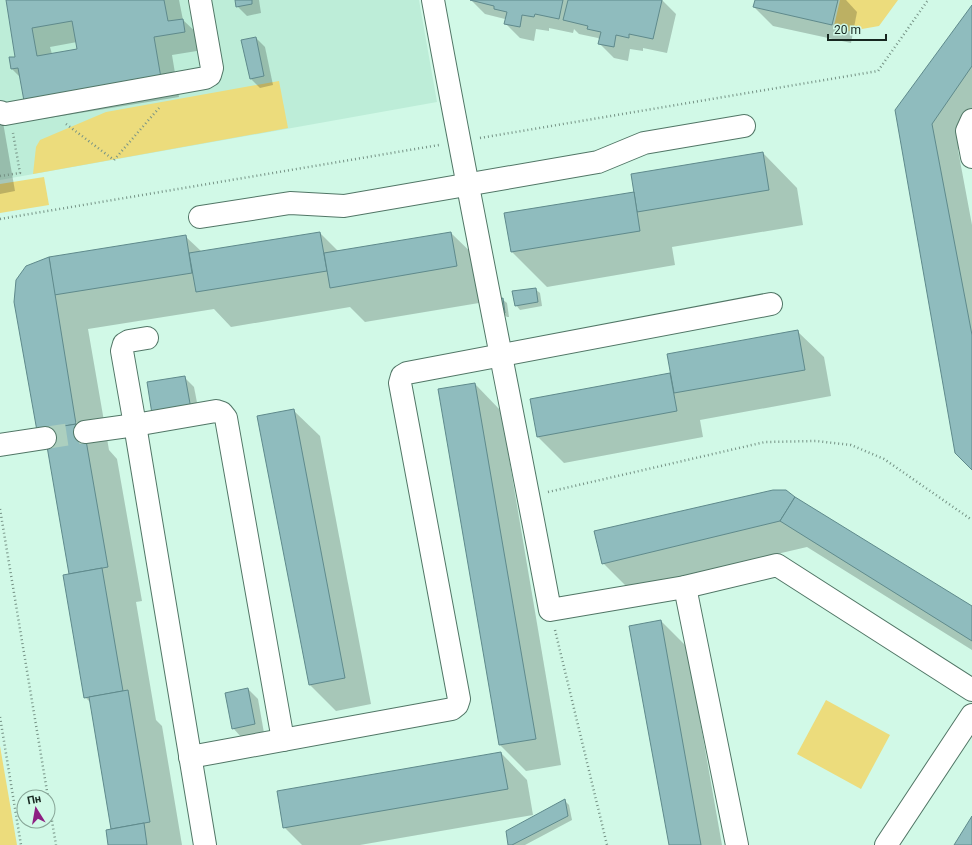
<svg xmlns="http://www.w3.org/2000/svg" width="972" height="845" font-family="Roboto,sans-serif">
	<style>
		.built { fill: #bdedd8 }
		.green { fill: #ecdc7c }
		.shadow { fill: #0003; fill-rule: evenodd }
		.building { fill: #8fbcbe; stroke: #5f8a8c; fill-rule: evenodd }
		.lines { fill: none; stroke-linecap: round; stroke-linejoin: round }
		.minor-tunnel { stroke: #accfbf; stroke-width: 22; stroke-dasharray: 22 11; stroke-linecap: butt }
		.minor-casing { stroke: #517666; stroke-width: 24 }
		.path { stroke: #759285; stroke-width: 2.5; stroke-dasharray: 1 3; stroke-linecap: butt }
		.minor { stroke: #fff; stroke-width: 22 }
	</style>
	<rect width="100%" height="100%" fill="#d1f9e7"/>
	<polygon class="built" points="0,0 419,0 437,102 0,180"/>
	<g class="green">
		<polygon points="840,0 898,0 879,26 839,33 839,28 834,26"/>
		<polygon points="279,81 288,128 33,174 36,147 40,140 106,112"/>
		<polygon points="44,177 49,205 0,213 0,184"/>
		<polygon points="826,700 890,735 861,789 797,754"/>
		<polygon points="0,746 17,845 0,845"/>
	</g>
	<g class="shadow">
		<path d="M7,0H179L183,20L202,38L203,50L172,55L179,97L43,119L25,101L21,78L12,69L16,57ZM77,42L78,50L52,54L50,47Z"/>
		<polygon points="236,0 259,0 261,13 247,16 237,6"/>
		<polygon points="471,0 662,0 676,14 667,53 643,48 643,51 630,49 628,61 614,58 600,44 600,40 598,38 579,34 574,29 573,33 549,28 549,31 536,29 534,41 520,38 506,24 505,19 485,14"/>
		<polygon points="756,0 846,0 857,12 851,43 773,26 754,7"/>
		<polygon points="972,7 972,130 958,150 972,225 972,469 896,110"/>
		<polygon points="256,38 265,47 273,85 260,88 250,78"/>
		<polygon points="0,105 15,191 0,194"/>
		<polygon points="763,153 797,188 803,225 672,247 675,265 547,287 512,252"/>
		<polygon points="320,233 339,252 451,233 486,267 491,301 365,322 350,307 231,327 214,309 88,329 109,450 117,459 142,601 136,602 156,720 162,726 182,845 109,845 112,829 91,703 85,697 70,575 47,439 15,302 185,236 202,252"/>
		<polygon points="535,289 540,293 542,306 520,310 516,305"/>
		<polygon points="502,299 507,303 509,317 507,317 502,313"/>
		<polygon points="797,331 824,357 831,396 700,420 703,437 564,463 538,437 531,400 672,374"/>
		<polygon points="185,378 194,387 200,418 162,423"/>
		<polygon points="475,384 501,411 561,765 526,771 500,745"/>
		<polygon points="293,410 320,436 371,704 336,711 310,685"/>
		<polygon points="773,491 972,607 972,650 807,547 629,589 603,563"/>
		<polygon points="661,621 687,647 722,845 670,845"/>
		<polygon points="248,689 258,699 264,733 242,738 233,728"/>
		<polygon points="501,753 527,780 533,815 360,845 302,845 284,827"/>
		<polygon points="565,801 569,805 572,820 525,845 509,845"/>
	</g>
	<g class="building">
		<path d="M6,0H164L168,21L183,19L185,32L154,37L161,78L24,101L18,68L11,69L9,57H15ZM72,21L77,49L37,56L32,28Z"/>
		<polygon points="235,0 252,0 252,4 236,7"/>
		<polygon points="470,0 563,0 559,19 535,14 534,17 522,15 520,27 504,24 507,12 494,9 494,6"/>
		<polygon points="568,0 662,0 653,39 629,34 629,38 616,35 614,47 598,44 601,32 587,29 588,26 563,20"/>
		<polygon points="755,0 838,0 832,25 753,7"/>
		<polygon points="972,5 972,66 932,124 972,335 972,470 955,453 895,110"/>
		<polygon points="256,37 264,76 250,79 241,40"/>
		<polygon points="763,152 769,190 637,212 631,174"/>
		<polygon points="634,192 640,231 511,252 504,213"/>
		<polygon points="320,232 327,271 196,292 189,253"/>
		<polygon points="451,232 457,266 330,288 324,253"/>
		<polygon points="186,235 192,273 54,295 49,257"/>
		<polygon points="49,257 76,424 37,431 14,302 16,280 26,266"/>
		<polygon points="536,288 538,302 515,306 512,291"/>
		<polygon points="503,298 505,313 501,313 499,299"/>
		<polygon points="798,330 805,370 674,393 667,354"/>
		<polygon points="670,373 677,411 537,437 530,399"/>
		<polygon points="185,376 191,409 152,414 147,382"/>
		<polygon points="475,383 536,739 499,745 438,389"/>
		<polygon points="294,409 345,678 309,685 257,416"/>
		<polygon points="83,423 108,567 69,574 44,429"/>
		<polygon points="773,490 786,490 795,497 780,521 602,564 594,531"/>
		<polygon points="795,497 972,606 972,641 780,521"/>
		<polygon points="102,568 123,691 84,698 63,575"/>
		<polygon points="661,620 701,845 669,845 629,626"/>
		<polygon points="248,688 255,724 232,729 225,693"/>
		<polygon points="128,690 150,822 111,829 89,697"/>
		<polygon points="501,752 508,789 283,828 277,791"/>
		<polygon points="565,799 568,816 512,845 508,845 506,831"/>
		<polygon points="972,816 972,845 954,845"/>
		<polygon points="144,823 147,845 108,845 106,830"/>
	</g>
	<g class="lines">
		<polyline class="minor-tunnel" points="45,438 85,432"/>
		<defs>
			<g id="minor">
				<path d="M433,0C470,204 512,407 550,610L685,587L777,565L972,690"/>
				<polyline points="0,112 5,114 205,78 210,75 212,68 200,0"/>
				<polyline points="972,120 967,131 972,157"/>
				<polyline points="200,217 290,203 344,206 598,162 644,143 744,126"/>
				<polyline points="147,338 129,341 124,344 122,351 135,425 216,411 222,413 226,418 283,740"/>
				<polyline points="85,432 135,425 205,845"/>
				<polyline points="0,445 45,438"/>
				<polyline points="685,587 737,845"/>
				<polyline points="190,757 452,709 457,705 459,699 400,383 402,376 407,373 771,304"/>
				<polyline points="886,845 972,715"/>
			</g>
		</defs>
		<use href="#minor" class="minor-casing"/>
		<g class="path">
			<polyline points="66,124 114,160 159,108"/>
			<polyline points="480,138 878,71 928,0"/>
			<polyline points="0,176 20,173 13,133"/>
			<polyline points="0,219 439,145"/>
			<polyline points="548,492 765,442 816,441 851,445 884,459 972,520"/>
			<polyline points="0,509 56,845"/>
			<polyline points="555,630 607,845"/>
			<polyline points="0,717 21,845"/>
		</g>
		<use href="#minor" class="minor"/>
	</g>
	<g transform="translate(36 809) rotate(349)"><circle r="19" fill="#d1f9e7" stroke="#87a597"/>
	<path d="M0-3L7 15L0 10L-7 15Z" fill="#8d1f82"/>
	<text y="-6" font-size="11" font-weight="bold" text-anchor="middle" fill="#172720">Пн</text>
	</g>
	<path d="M828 34v6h58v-6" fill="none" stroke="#172720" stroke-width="2"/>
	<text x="834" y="34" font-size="12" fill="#172720" stroke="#d1f9e7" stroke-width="3" paint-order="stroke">20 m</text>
</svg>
